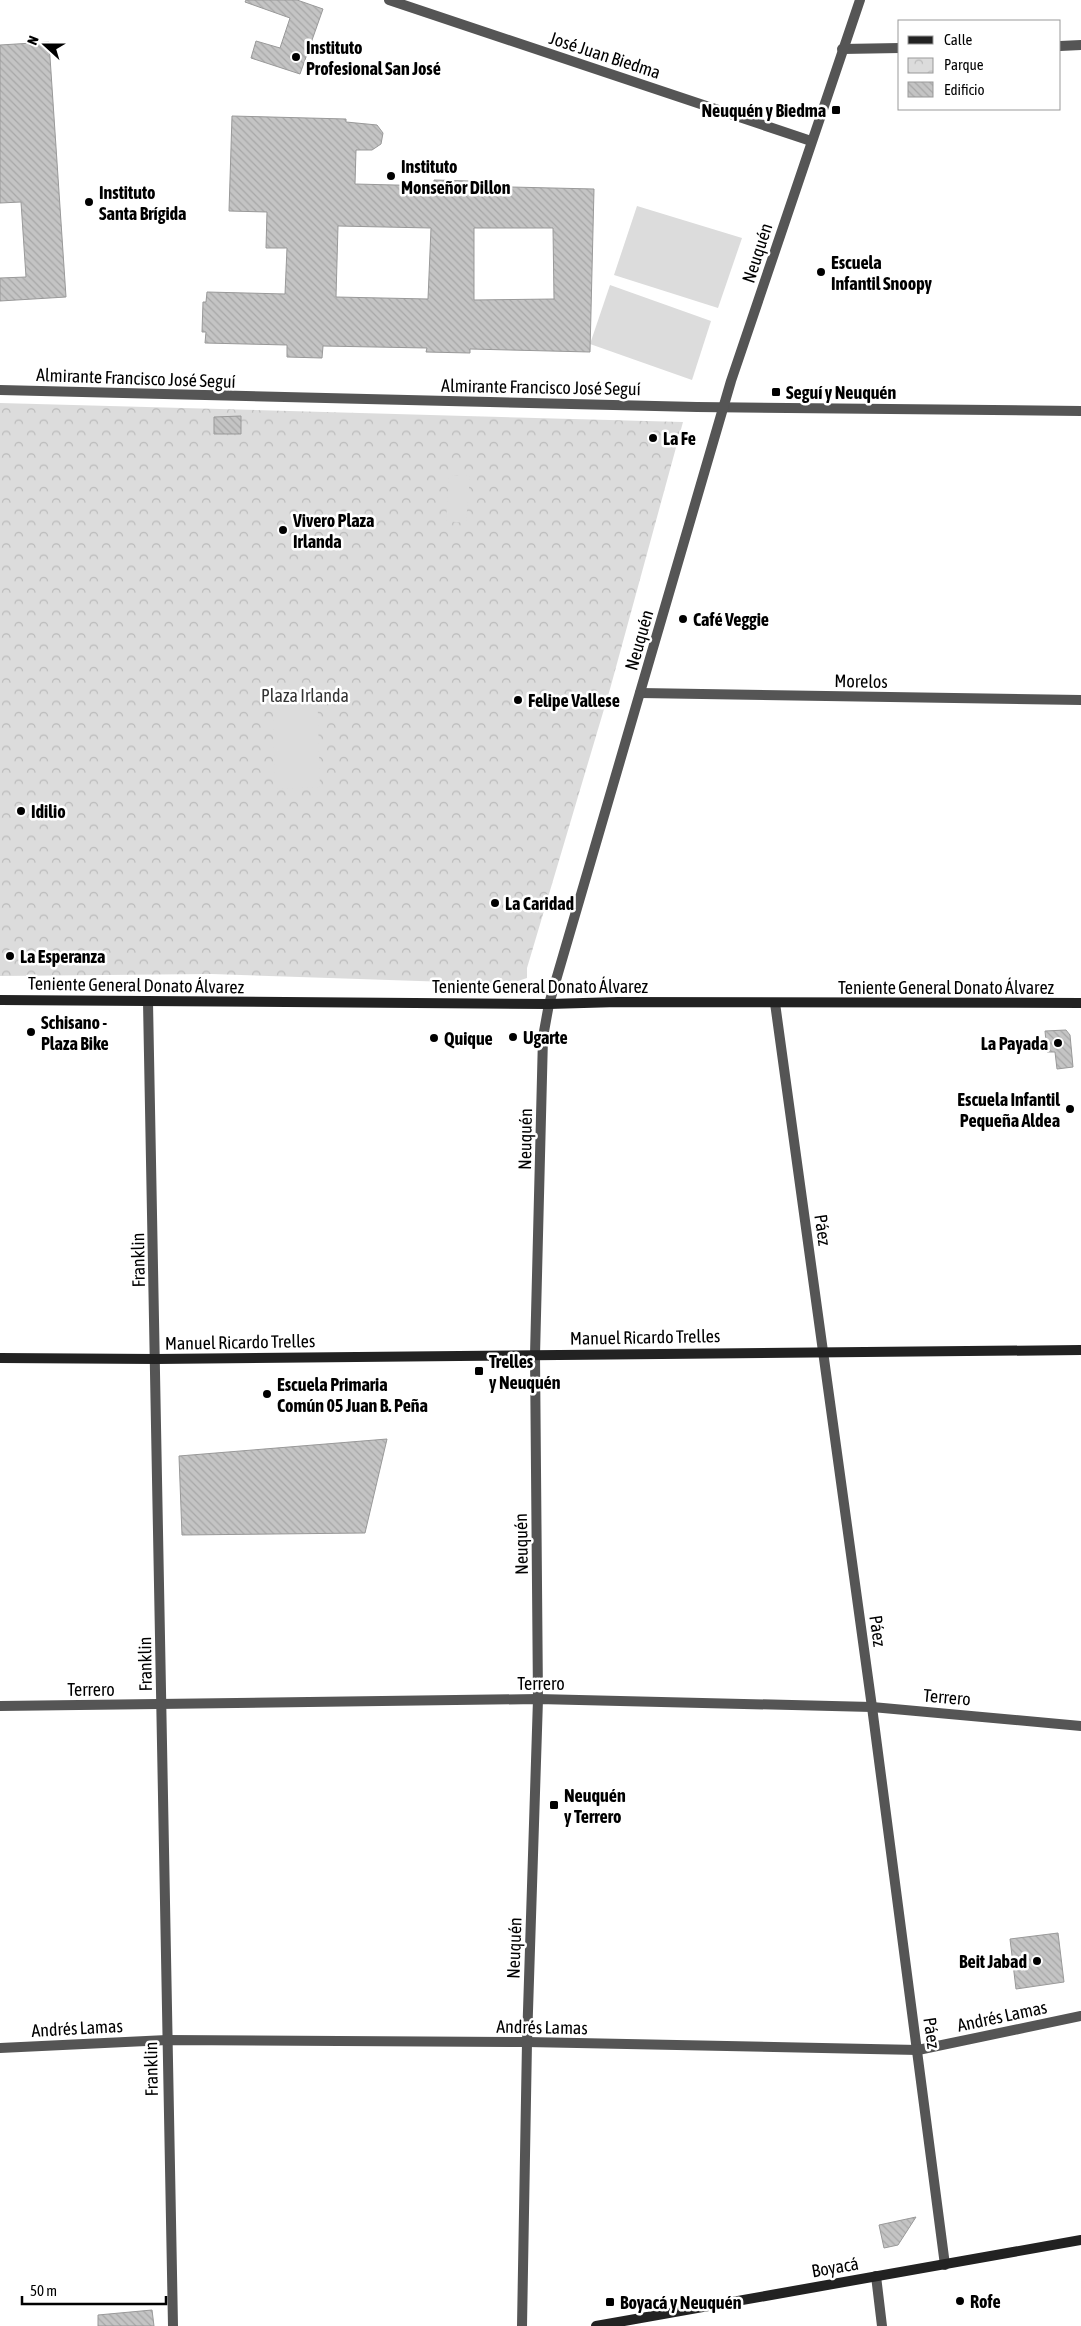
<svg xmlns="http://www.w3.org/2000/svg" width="1081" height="2326" font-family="'Asap Condensed',sans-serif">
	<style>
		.park { fill: url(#park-crowns) }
		.garden { fill: #dcdcdc }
		.building { fill: url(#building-back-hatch); stroke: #999; fill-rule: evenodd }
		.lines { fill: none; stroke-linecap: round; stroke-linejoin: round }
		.street { stroke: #555; stroke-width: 10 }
		.secondary { stroke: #222; stroke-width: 10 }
		.poi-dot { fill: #000; stroke: #fff; stroke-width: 2 }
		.labels { text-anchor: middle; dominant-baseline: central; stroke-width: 5; stroke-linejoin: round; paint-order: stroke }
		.poi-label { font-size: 18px; font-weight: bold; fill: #000; stroke: #fff; text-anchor: start }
		.street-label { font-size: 18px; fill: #000; stroke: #fff }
		.park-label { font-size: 18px; fill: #333; stroke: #fff }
	</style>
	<defs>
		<pattern id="park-crowns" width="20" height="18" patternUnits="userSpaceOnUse" patternTransform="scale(1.25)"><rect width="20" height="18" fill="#dcdcdc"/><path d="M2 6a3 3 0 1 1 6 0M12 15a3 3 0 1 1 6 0" fill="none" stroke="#bbb"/></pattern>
		<pattern id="building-back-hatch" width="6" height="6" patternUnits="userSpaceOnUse" patternTransform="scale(1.25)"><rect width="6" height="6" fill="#c4c4c4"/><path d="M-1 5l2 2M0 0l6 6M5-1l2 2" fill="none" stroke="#a7a7a7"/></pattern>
	</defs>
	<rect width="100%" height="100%" fill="#fff"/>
	<polygon class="park" points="0,403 683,422 610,689 527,968 527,978 509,984 212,974 0,976"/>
	<g class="garden">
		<polygon points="637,206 742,238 718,308 614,275"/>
		<polygon points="610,285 711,321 692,380 590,344"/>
		<polygon points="449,475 470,476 466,523 446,521"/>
		<polygon points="317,684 320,787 275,789 272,685"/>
	</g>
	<g class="building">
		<polygon points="246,0 297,0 323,9 300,74 251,58 256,41 280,48 290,18 245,2"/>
		<polygon points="49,42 66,297 0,301 0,278 26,277 21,202 0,203 0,45"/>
		<path d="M232,116L346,119V122L377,125L383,133L381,144L372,150H356L355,184L434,186V180L469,181V186L594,189L590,352L470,349V353L426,352L427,348L323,346L322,358L287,357V345L205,343L206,332H202L203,302H206L207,292L285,294L287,248H266L267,212L229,211ZM338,226L431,228L428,299L336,297ZM474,228H553L554,299L474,300Z"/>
		<polygon points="241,416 241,434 214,434 214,417"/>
		<polygon points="1066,1030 1070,1035 1073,1067 1057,1069 1055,1052 1047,1052 1045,1031"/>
		<polygon points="387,1439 365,1533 182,1535 179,1456"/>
		<polygon points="1058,1933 1064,1982 1016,1989 1010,1939"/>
		<polygon points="916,2217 898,2245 884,2248 879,2225"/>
		<polygon points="152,2310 154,2326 98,2326 98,2315"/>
	</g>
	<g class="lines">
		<g class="street">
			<polyline points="389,0 811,141"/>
			<polyline points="1060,46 1081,45"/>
			<polyline points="842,49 900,48"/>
			<polyline points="0,390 697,407 1081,411"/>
			<polyline points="640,693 1081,700"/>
			<polyline points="148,1002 173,2326"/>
			<polyline points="775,1003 872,1707 945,2265"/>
			<polyline points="0,1706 538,1699 872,1707 1081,1726"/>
			<polyline points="0,2048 167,2040 527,2042 918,2050 1081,2016"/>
			<polyline points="876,2276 882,2326"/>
			<polyline points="522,2326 527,2042 538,1699 535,1355 543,1037 549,1004 731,381 860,0"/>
		</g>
		<g class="secondary">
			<polyline points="0,1000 549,1004 618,1002 1081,1003"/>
			<polyline points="0,1358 156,1359 1081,1350"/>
			<polyline points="596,2326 1081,2240"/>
		</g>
	</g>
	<g class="poi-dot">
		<circle cx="296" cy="57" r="5"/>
		<rect x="831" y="105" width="10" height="10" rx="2.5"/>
		<circle cx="391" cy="176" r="5"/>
		<circle cx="89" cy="202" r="5"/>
		<circle cx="821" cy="272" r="5"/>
		<rect x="771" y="387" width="10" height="10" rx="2.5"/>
		<circle cx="653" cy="438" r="5"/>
		<circle cx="283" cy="530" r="5"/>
		<circle cx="683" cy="619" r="5"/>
		<circle cx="518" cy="700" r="5"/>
		<circle cx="21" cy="811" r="5"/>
		<circle cx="495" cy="903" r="5"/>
		<circle cx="10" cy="956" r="5"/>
		<circle cx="31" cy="1032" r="5"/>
		<circle cx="513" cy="1037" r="5"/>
		<circle cx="434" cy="1038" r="5"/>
		<circle cx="1058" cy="1043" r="5"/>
		<circle cx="1070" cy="1109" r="5"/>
		<rect x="474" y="1366" width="10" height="10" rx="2.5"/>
		<circle cx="267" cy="1394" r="5"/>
		<rect x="549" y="1800" width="10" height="10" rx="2.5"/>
		<circle cx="1037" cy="1961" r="5"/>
		<circle cx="960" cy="2301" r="5"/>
		<rect x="605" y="2297" width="10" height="10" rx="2.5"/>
	</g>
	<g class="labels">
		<g class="poi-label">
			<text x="306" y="47">Instituto<tspan x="306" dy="21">Profesional San José</tspan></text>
			<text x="826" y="110" text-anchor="end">Neuquén y Biedma</text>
			<text x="401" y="166">Instituto<tspan x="401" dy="21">Monseñor Dillon</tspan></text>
			<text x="99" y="192">Instituto<tspan x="99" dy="21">Santa Brígida</tspan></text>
			<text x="831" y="262">Escuela<tspan x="831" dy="21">Infantil Snoopy</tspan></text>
			<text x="786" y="392">Seguí y Neuquén</text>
			<text x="663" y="438">La Fe</text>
			<text x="293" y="520">Vivero Plaza<tspan x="293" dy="21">Irlanda</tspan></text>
			<text x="693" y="619">Café Veggie</text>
			<text x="528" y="700">Felipe Vallese</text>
			<text x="31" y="811">Idilio</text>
			<text x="505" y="903">La Caridad</text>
			<text x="20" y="956">La Esperanza</text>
			<text x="41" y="1022">Schisano -<tspan x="41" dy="21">Plaza Bike</tspan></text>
			<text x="523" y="1037">Ugarte</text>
			<text x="444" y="1038">Quique</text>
			<text x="1048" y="1043" text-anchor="end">La Payada</text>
			<text x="1060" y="1099" text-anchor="end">Escuela Infantil<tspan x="1060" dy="21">Pequeña Aldea</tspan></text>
			<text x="489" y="1361">Trelles<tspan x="489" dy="21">y Neuquén</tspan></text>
			<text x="277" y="1384">Escuela Primaria<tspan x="277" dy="21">Común 05 Juan B. Peña</tspan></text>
			<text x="564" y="1795">Neuquén<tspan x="564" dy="21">y Terrero</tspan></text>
			<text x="1027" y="1961" text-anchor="end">Beit Jabad</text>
			<text x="970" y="2301">Rofe</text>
			<text x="620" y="2302">Boyacá y Neuquén</text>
		</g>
		<g class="street-label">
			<text transform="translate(605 55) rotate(18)">José Juan Biedma</text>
			<text transform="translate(757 253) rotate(-72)">Neuquén</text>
			<text transform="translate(136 378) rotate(2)">Almirante Francisco José Seguí</text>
			<text transform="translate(541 387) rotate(1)">Almirante Francisco José Seguí</text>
			<text transform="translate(639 640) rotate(-74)">Neuquén</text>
			<text transform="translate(861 681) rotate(1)">Morelos</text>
			<text transform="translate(136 985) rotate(1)">Teniente General Donato Álvarez</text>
			<text x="540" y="986">Teniente General Donato Álvarez</text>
			<text x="946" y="987">Teniente General Donato Álvarez</text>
			<text transform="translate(525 1139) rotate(-89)">Neuquén</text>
			<text transform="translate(823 1230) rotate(82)">Páez</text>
			<text transform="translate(138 1260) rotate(-91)">Franklin</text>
			<text transform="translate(645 1337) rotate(-1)">Manuel Ricardo Trelles</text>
			<text transform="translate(240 1342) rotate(-1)">Manuel Ricardo Trelles</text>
			<text transform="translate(521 1544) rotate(-91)">Neuquén</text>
			<text transform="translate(878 1631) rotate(82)">Páez</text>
			<text transform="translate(145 1664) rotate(-91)">Franklin</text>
			<text x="541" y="1683">Terrero</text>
			<text x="91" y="1689">Terrero</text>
			<text transform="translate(947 1697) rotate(5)">Terrero</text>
			<text transform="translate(514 1948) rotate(-88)">Neuquén</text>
			<text transform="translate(1002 2016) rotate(-12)">Andrés Lamas</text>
			<text transform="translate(542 2027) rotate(1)">Andrés Lamas</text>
			<text transform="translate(77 2028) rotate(-3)">Andrés Lamas</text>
			<text transform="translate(932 2033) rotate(82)">Páez</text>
			<text transform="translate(151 2069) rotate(-91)">Franklin</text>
			<text transform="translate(835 2267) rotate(-10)">Boyacá</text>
		</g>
		<g class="park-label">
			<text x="305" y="695">Plaza Irlanda</text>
		</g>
	</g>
	<rect x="898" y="20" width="162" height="90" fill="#ffffff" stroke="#999999"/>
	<rect x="908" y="36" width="25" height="8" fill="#222222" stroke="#999999"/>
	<text x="944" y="45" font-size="15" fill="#000000">Calle</text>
	<rect x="908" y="58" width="25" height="15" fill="url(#park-crowns)" stroke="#999999"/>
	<text x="944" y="70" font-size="15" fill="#000000">Parque</text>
	<rect x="908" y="82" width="25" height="15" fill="url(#building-back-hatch)" stroke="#999999"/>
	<text x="944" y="95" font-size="15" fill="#000000">Edificio</text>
	<g transform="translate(45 45) rotate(291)" stroke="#ffffff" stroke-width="4" paint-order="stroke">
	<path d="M0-4L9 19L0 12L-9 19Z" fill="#000000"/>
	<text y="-8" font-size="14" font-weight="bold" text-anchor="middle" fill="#000000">N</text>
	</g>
	<path d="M22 2296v8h144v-8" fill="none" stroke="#000000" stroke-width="2.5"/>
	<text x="30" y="2296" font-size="15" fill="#000000" stroke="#ffffff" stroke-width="4" paint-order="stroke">50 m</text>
</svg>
